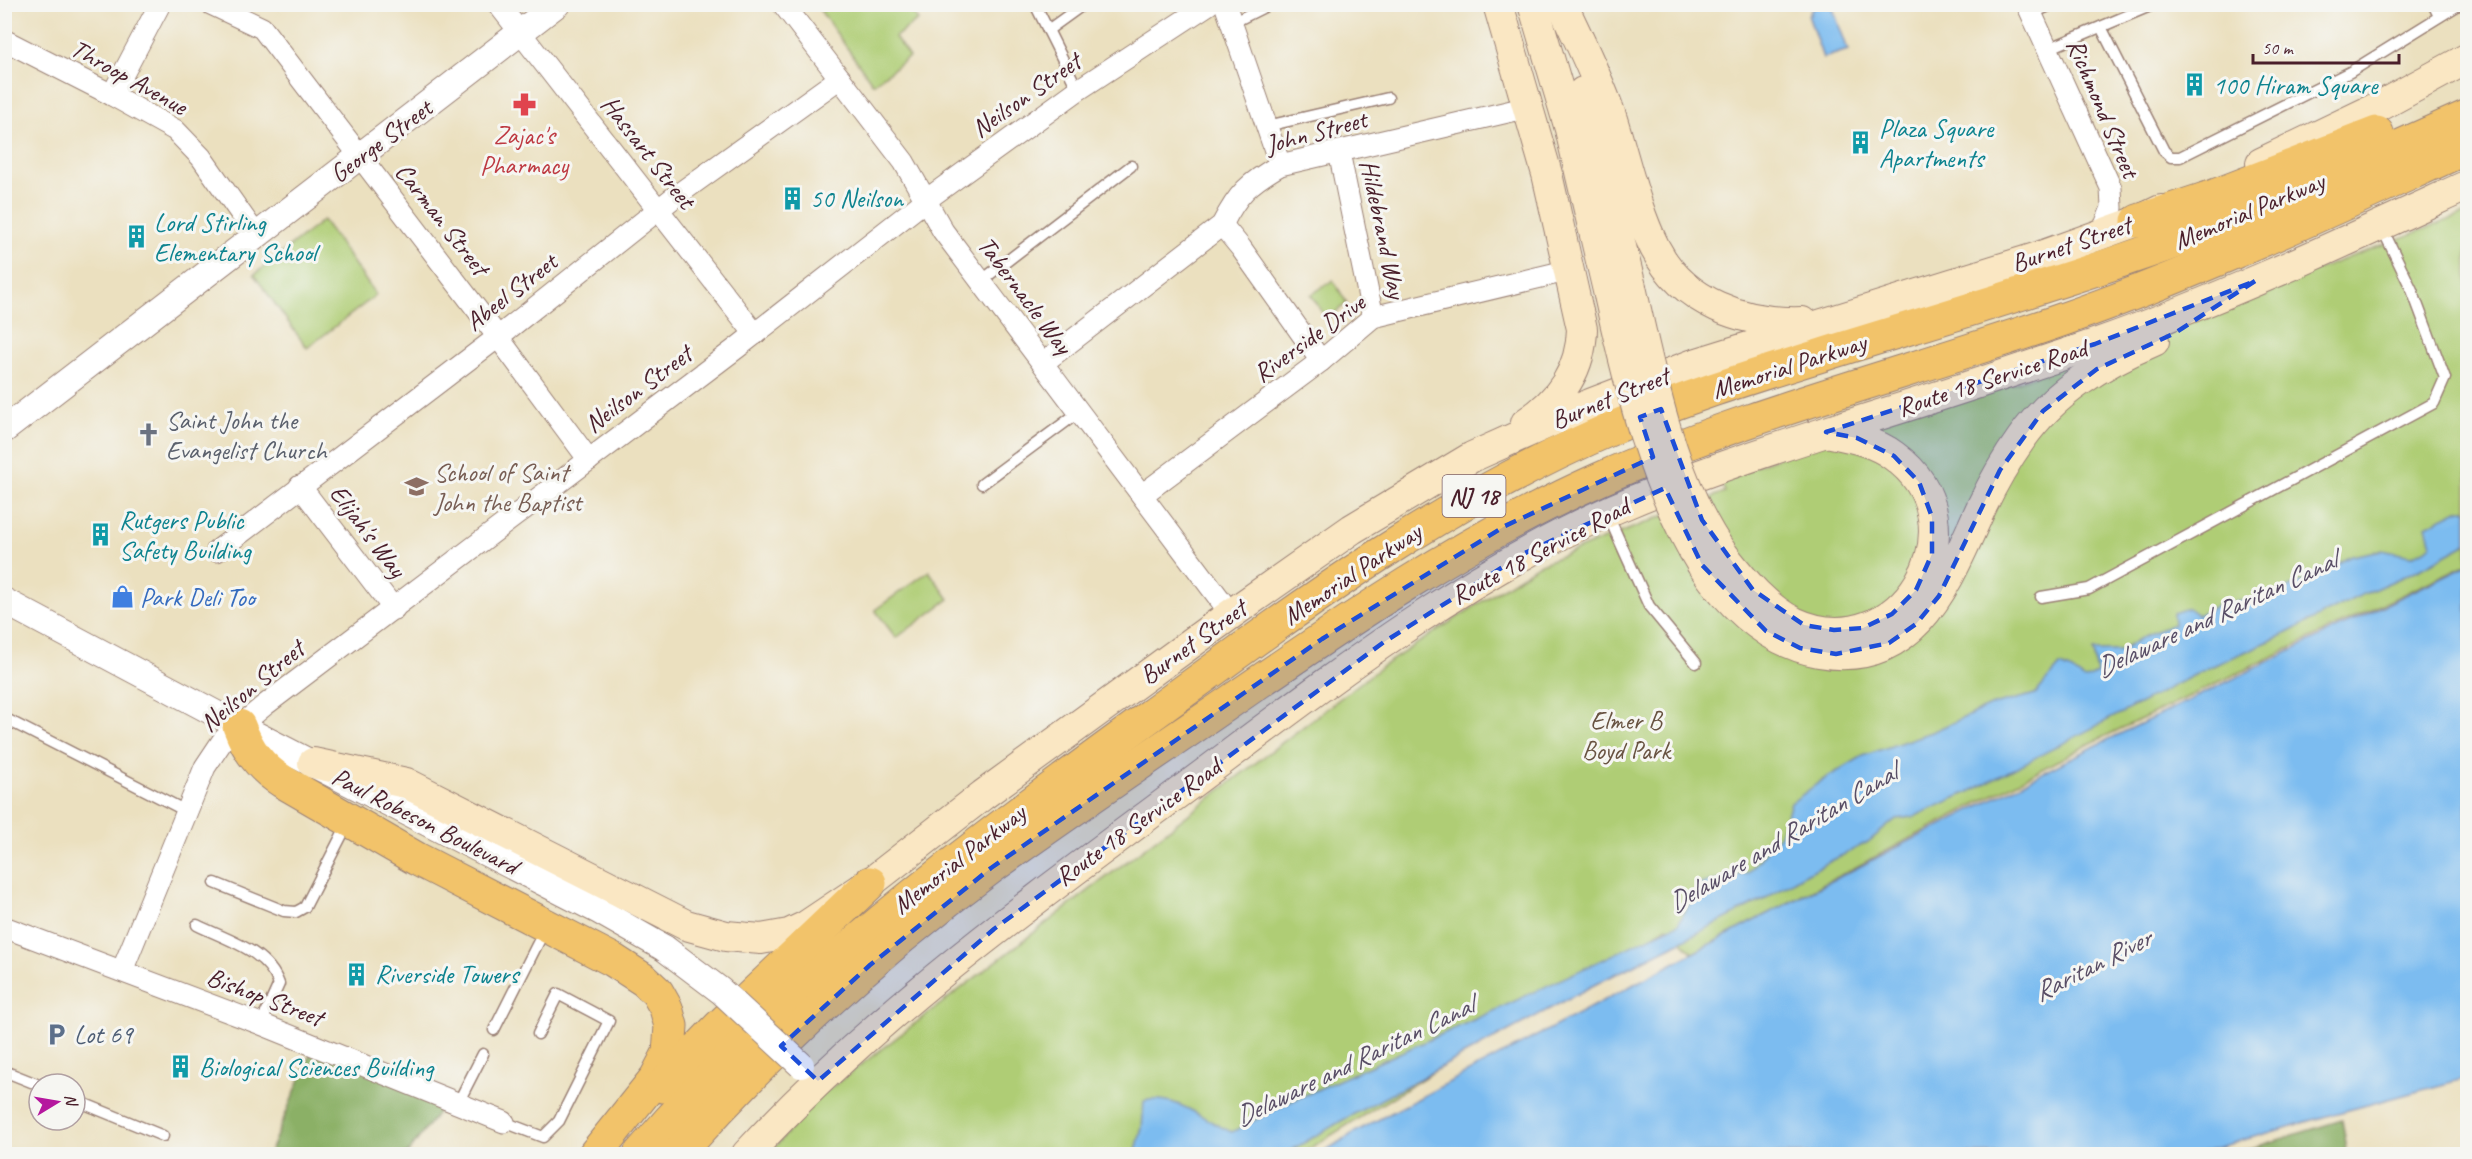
<svg xmlns="http://www.w3.org/2000/svg" width="2472" height="1159" font-family="Caveat,sans-serif">
	<style>
		.green { fill: #afcd74; stroke: #7c7650; stroke-width: 1.5 }
		.forest { fill: #8bb066; stroke: #6a6848; stroke-width: 1.5 }
		.water { fill: #7cbcf0; stroke: #636e8e; stroke-width: 1.5 }
		.lines { fill: none; stroke-linecap: round; stroke-linejoin: round }
		.service-casing { stroke: #9a8075; stroke-width: 13 }
		.minor-casing { stroke: #9a8075; stroke-width: 23 }
		.tertiary-casing { stroke: #9a8075; stroke-width: 28 }
		.secondary-casing { stroke: #9a8075; stroke-width: 32 }
		.motorway-casing { stroke: #9a8075; stroke-width: 35 }
		.service { stroke: #fff; stroke-width: 10 }
		.minor { stroke: #fff; stroke-width: 21 }
		.tertiary { stroke: #fff; stroke-width: 26 }
		.secondary { stroke: #fae7c3; stroke-width: 30 }
		.motorway { stroke: #f2c36a; stroke-width: 33 }
		.tertiary-bridge-casing { stroke: #9a8075; stroke-width: 28; stroke-linecap: butt }
		.secondary-bridge-casing { stroke: #9a8075; stroke-width: 32; stroke-linecap: butt }
		.tertiary-bridge { stroke: #fff; stroke-width: 26 }
		.secondary-bridge { stroke: #fae7c3; stroke-width: 30 }
		.marked { fill: #1d4ed8; fill-opacity: 0.2; stroke: #1d4ed8; stroke-width: 4.5; stroke-dasharray: 12 8; stroke-linejoin: round }
		.labels { text-anchor: middle; dominant-baseline: central; stroke-width: 6; stroke-linejoin: round; paint-order: stroke }
		.shield { fill: #f6f6f2; stroke: #7e6067; stroke-width: 1.5 }
		.shield-label { font-size: 24px; font-weight: bold; fill: #4a1f2b }
		.street-label { font-size: 26px; fill: #4a1f2b; stroke: #f6f6f2 }
		.culture-label { font-size: 26px; fill: #0d838f; stroke: #f6f6f2; text-anchor: start }
		.health-label { font-size: 26px; fill: #be3a42; stroke: #f6f6f2 }
		.worship-label { font-size: 26px; fill: #5b616d; stroke: #f6f6f2; text-anchor: start }
		.education-label { font-size: 26px; fill: #785e54; stroke: #f6f6f2; text-anchor: start }
		.shop-label { font-size: 26px; fill: #366cbe; stroke: #f6f6f2; text-anchor: start }
		.park-label { font-size: 26px; fill: #685341; stroke: #f6f6f2 }
		.service-label { font-size: 26px; fill: #4e5e75; stroke: #f6f6f2; text-anchor: start }
		.water-label { font-size: 27px; font-style: italic; fill: #594e66; stroke: #f6f6f2 }
	</style>
	<rect width="100%" height="100%" fill="#f6f6f2"/>
	<filter id="ink" filterUnits="userSpaceOnUse"><feTurbulence type="fractalNoise" baseFrequency=".0167" numOctaves="2"/><feDisplacementMap in="SourceGraphic" scale="12" xChannelSelector="R" yChannelSelector="G"/><feConvolveMatrix kernelMatrix="1 2 1 2 8 2 1 2 1" color-interpolation-filters="sRGB"/></filter>
	<filter id="wash" filterUnits="userSpaceOnUse"><feTurbulence type="fractalNoise" baseFrequency=".008" numOctaves="4" result="noise"/><feDisplacementMap in="SourceGraphic" scale="24" xChannelSelector="R" yChannelSelector="G"/><feGaussianBlur stdDeviation="1.35" result="paint"/><feColorMatrix in="noise" values="0 0 0 0 0 0 0 0 0 0 0 0 0 0 0 0 0 1.4 0 .05"/><feComposite in="paint" operator="in"/></filter>
	<g filter="url(#wash)">
		<rect width="100%" height="100%" fill="#ebe0bf"/>
		<g class="green">
			<polygon points="826,4 907,5 918,20 895,37 909,57 873,84 819,9"/>
			<polygon points="2467,213 2467,564 2093,742 1693,953 1667,927 1301,1154 769,1154 819,1097 1381,667 1538,565 1725,492 1720,479 1963,389 2013,384"/>
			<polygon points="323,220 376,295 307,348 254,275"/>
			<polygon points="1333,280 1347,303 1327,319 1311,295"/>
			<polygon points="929,571 949,599 896,638 875,610"/>
		</g>
		<g class="forest">
			<polygon points="313,1048 447,1100 407,1154 269,1154"/>
			<polygon points="2342,1120 2346,1143 2345,1154 2232,1154"/>
		</g>
		<g class="water">
			<polygon points="1813,5 1832,6 1848,50 1823,58 1808,15 1811,14 1810,11 1814,9"/>
			<path d="M2460,509H2467V543L2420,569L2353,599L2283,635L2206,669L1975,789L1913,817L1896,819L1868,842L1802,876L1763,900L1592,986L1343,1120L1285,1154H1135L1142,1128L1144,1101C1177,1094 1203,1120 1232,1132L1292,1101L1498,1009L1678,924L1701,884L1748,873L1780,835L1791,803L1821,781L1863,756L1934,731L1990,706L2035,694L2060,666L2072,671L2085,680L2097,674L2093,651H2121L2144,636L2174,624L2173,613L2188,608L2198,615L2220,604L2264,598L2309,579L2351,556L2382,550L2411,556L2427,549L2431,544L2426,526Z"/>
			<polygon points="2467,565 2467,1078 2330,1115 2195,1154 1320,1154 1355,1132 1765,915 2097,745"/>
		</g>
	</g>
	<g filter="url(#ink)">
		<g class="lines">
			<defs>
				<g id="service">
					<polyline points="1035,4 1078,90"/>
					<polyline points="2433,4 2439,16"/>
					<polyline points="2031,14 2053,4"/>
					<polyline points="1232,23 1270,4"/>
					<polyline points="2101,27 2164,151 2171,157 2180,157 2350,72 2460,4"/>
					<polyline points="1048,30 1084,4"/>
					<polyline points="2048,49 2155,4"/>
					<polyline points="1267,126 1388,98"/>
					<polyline points="981,281 1131,166"/>
					<polyline points="982,484 1079,412"/>
					<polyline points="1607,513 1649,606 1696,663"/>
					<polyline points="2041,597 2089,589 2434,403 2445,378 2412,290 2381,226"/>
					<polyline points="4,718 186,811"/>
					<polyline points="215,883 284,911 296,912 305,907 348,823"/>
					<path d="M197,925C227,940 267,950 279,984L261,1024"/>
					<polyline points="494,1030 545,929"/>
					<polyline points="4,1071 39,1085"/>
					<polyline points="75,1100 163,1136"/>
					<polyline points="458,1103 483,1054"/>
					<polyline points="504,1122 543,1137 559,1121 609,1021 558,994 538,1034"/>
				</g>
				<g id="minor">
					<polyline points="211,4 262,28 498,337 589,460"/>
					<polyline points="498,4 755,334"/>
					<polyline points="783,4 904,162 943,231 1231,614"/>
					<polyline points="1225,4 1280,165"/>
					<polyline points="2027,4 2111,188 2112,208 2101,235"/>
					<polyline points="4,40 112,95 175,130 201,157 256,235"/>
					<polyline points="112,95 160,4"/>
					<polyline points="1339,152 1373,317"/>
					<polyline points="1222,225 1241,248 1321,361"/>
					<path d="M1043,363L1222,225C1238,193 1249,183 1280,165L1529,107"/>
					<polyline points="300,486 394,609"/>
					<polyline points="1142,495 1321,361 1373,317 1570,270"/>
					<polyline points="217,551 498,337 673,198 840,78"/>
					<polyline points="4,927 261,1024 504,1122"/>
					<polyline points="122,971 205,767 223,740 265,705 738,347 926,200 1078,90 1209,4"/>
				</g>
				<g id="tertiary">
					<polyline points="4,430 557,4"/>
					<polyline points="4,601 239,726 599,911 664,948"/>
				</g>
				<g id="secondary">
					<path d="M1498,4L1547,174L1582,329C1581,371 1560,400 1526,423"/>
					<polyline points="1533,4 1570,129 1609,295"/>
					<path d="M1562,4C1579,40 1597,76 1610,113C1624,156 1635,209 1655,248C1683,303 1744,324 1802,322"/>
					<polyline points="1583,92 1631,287"/>
					<polyline points="2261,163 2378,107 2468,58"/>
					<path d="M1725,557C1744,581 1766,608 1794,622C1900,671 1988,524 1894,456C1874,441 1850,437 1826,432"/>
					<path d="M1702,565C1731,606 1769,643 1819,652C1918,670 1949,577 1982,506C1993,483 2006,460 2021,439C2054,392 2102,363 2154,341"/>
					<polyline points="313,763 406,783 686,925 726,936 761,939 789,934 806,926 870,883 983,795 1231,614 1352,529 1472,457 1590,404 1694,364 2035,258 2138,221 2161,210"/>
					<path d="M747,1154C877,1012 1032,902 1185,788C1322,686 1457,579 1614,509C1694,474 1777,448 1860,421C1940,396 2019,370 2098,343C2225,298 2346,241 2468,185"/>
				</g>
				<g id="motorway">
					<polyline points="2138,221 2214,196 2377,133"/>
					<path d="M239,726C248,750 260,767 282,781L417,859L613,960L644,980L657,992L666,1008L671,1026L669,1053L656,1078L595,1154"/>
					<polyline points="662,1086 719,1027 870,883"/>
					<path d="M640,1154C787,982 968,849 1150,716C1298,608 1444,500 1613,428C1682,398 1754,376 1825,354C1928,322 2031,292 2132,257C2247,218 2357,165 2468,116"/>
					<path d="M678,1154C772,1048 879,950 993,866C1064,815 1136,766 1208,717C1334,630 1459,542 1600,479C1750,412 1910,373 2064,319C2202,271 2334,208 2468,147"/>
				</g>
			</defs>
			<use href="#service" class="service-casing"/>
			<use href="#minor" class="minor-casing"/>
			<use href="#tertiary" class="tertiary-casing"/>
			<use href="#secondary" class="secondary-casing"/>
			<use href="#motorway" class="motorway-casing"/>
			<use href="#service" class="service"/>
			<use href="#minor" class="minor"/>
			<use href="#tertiary" class="tertiary"/>
			<use href="#secondary" class="secondary"/>
			<use href="#motorway" class="motorway"/>
			<defs>
				<polyline id="tertiary-bridge" points="664,948 721,991 801,1065"/>
				<g id="secondary-bridge">
					<path d="M1631,287C1650,373 1672,485 1725,557"/>
					<path d="M1609,295C1629,386 1653,485 1702,565"/>
				</g>
			</defs>
			<use href="#tertiary-bridge" class="tertiary-bridge-casing"/>
			<use href="#secondary-bridge" class="secondary-bridge-casing"/>
			<use href="#tertiary-bridge" class="tertiary-bridge"/>
			<use href="#secondary-bridge" class="secondary-bridge"/>
		</g>
	</g>
	<path class="marked" d="M2255,281L2175,333L2097,369L2043,411L2000,470L1939,596L1916,624L1889,643L1836,654L1800,648L1766,631L1702,565L1665,488L1525,553L1384,642L994,929L818,1081L781,1046L870,965L991,868L1322,639L1505,526L1653,457L1640,417L1661,409L1702,520L1753,590L1804,625L1834,630L1863,628L1892,614L1916,590L1932,554V517L1919,482L1894,456L1857,438L1826,432L2095,344Z"/>
	<defs>
		<symbol id="building-bare" viewBox="-9 -9 18 18"><path d="M-4-6H4V6H1V3H-1V6H-4ZM-2.5-4.3h1.7v1.8h-1.7ZM.8-4.3h1.7v1.8H.8ZM-2.5-1h1.7V.8h-1.7ZM.8-1h1.7V.8H.8Z" fill="#0f9aa8" stroke="#f6f6f2" stroke-width="2.5" paint-order="stroke"/></symbol>
		<symbol id="pharmacy-bare" viewBox="-9 -9 18 18"><path d="M-2-6h4v4h4v4h-4v4h-4v-4h-4v-4h4Z" fill="#e0444e" stroke="#f6f6f2" stroke-width="2.5" paint-order="stroke"/></symbol>
		<symbol id="church-bare" viewBox="-9 -9 18 18"><path d="M-1.2-6h2.4v3.5h3.3v2.4h-3.3V6h-2.4V-.1h-3.3v-2.4h3.3Z" fill="#6b7280" stroke="#f6f6f2" stroke-width="2.5" paint-order="stroke"/></symbol>
		<symbol id="school-bare" viewBox="-9 -9 18 18"><path d="M0-5L7-2L0 1L-7-2ZM-4 1L0 2.5L4 1V4Q0 6-4 4Z" fill="#8d6e63" stroke="#f6f6f2" stroke-width="2.5" paint-order="stroke"/></symbol>
		<symbol id="shop-bare" viewBox="-9 -9 18 18"><path d="M-5-2.5h2.3a2.7 3.5 0 0 1 5.4 0H5L5.5 6h-11ZM-1.5-2.5h3a1.5 2.3 0 0 0-3 0Z" fill="#3f7fe0" stroke="#f6f6f2" stroke-width="2.5" paint-order="stroke"/></symbol>
		<symbol id="parking-bare" viewBox="-9 -9 18 18"><path d="M-3.5-5.5H1a3.5 3.5 0 0 1 0 7H-1V5.5H-3.5ZM-1-3.4V-.6H.8a1.4 1.4 0 0 0 0-2.8Z" fill="#5c6f8a" stroke="#f6f6f2" stroke-width="2.5" paint-order="stroke"/></symbol>
	</defs>
	<g fill-rule="evenodd">
		<use href="#building-bare" x="2178" y="68" width="33" height="33"/>
		<use href="#pharmacy-bare" x="508" y="88" width="33" height="33"/>
		<use href="#building-bare" x="1844" y="126" width="33" height="33"/>
		<use href="#building-bare" x="776" y="182" width="33" height="33"/>
		<use href="#building-bare" x="120" y="220" width="33" height="33"/>
		<use href="#church-bare" x="132" y="418" width="33" height="33"/>
		<use href="#school-bare" x="400" y="470" width="33" height="33"/>
		<use href="#building-bare" x="84" y="518" width="33" height="33"/>
		<use href="#shop-bare" x="106" y="580" width="33" height="33"/>
		<use href="#building-bare" x="340" y="958" width="33" height="33"/>
		<use href="#parking-bare" x="40" y="1018" width="33" height="33"/>
		<use href="#building-bare" x="164" y="1050" width="33" height="33"/>
	</g>
	<g class="labels">
		<rect class="shield" x="1442.5" y="475" width="63" height="42" rx="4.5"/>
		<g class="shield-label">
			<text x="1474" y="496">NJ 18</text>
		</g>
		<g class="street-label">
			<text transform="translate(129 77) rotate(29)">Throop Avenue</text>
			<text transform="translate(1026 95) rotate(-35)">Neilson Street</text>
			<text transform="translate(2103 108) rotate(67)">Richmond Street</text>
			<text transform="translate(1316 132) rotate(-15)">John Street</text>
			<text transform="translate(381 141) rotate(-37)">George Street</text>
			<text transform="translate(648 152) rotate(52)">Hassart Street</text>
			<text transform="translate(2249 211) rotate(-23)">Memorial Parkway</text>
			<text transform="translate(442 219) rotate(52)">Carman Street</text>
			<text transform="translate(1383 229) rotate(78)">Hildebrand Way</text>
			<text transform="translate(2071 244) rotate(-19)">Burnet Street</text>
			<text transform="translate(511 292) rotate(-38)">Abeel Street</text>
			<text transform="translate(1025 295) rotate(53)">Tabernacle Way</text>
			<text transform="translate(1309 338) rotate(-36)">Riverside Drive</text>
			<text transform="translate(1789 366) rotate(-18)">Memorial Parkway</text>
			<text transform="translate(1992 378) rotate(-18)">Route 18 Service Road</text>
			<text transform="translate(638 389) rotate(-37)">Neilson Street</text>
			<text transform="translate(1610 398) rotate(-22)">Burnet Street</text>
			<text transform="translate(368 531) rotate(53)">Elijah's Way</text>
			<text transform="translate(1540 551) rotate(-28)">Route 18 Service Road</text>
			<text transform="translate(1352 574) rotate(-34)">Memorial Parkway</text>
			<text transform="translate(1193 642) rotate(-36)">Burnet Street</text>
			<text transform="translate(252 686) rotate(-40)">Neilson Street</text>
			<text transform="translate(425 821) rotate(27)">Paul Robeson Boulevard</text>
			<text transform="translate(1138 822) rotate(-36)">Route 18 Service Road</text>
			<text transform="translate(959 859) rotate(-38)">Memorial Parkway</text>
			<text transform="translate(265 997) rotate(21)">Bishop Street</text>
		</g>
		<g class="culture-label">
			<text x="2213" y="85">100 Hiram Square</text>
			<text x="1879" y="128">Plaza Square<tspan x="1879" dy="30">Apartments</tspan></text>
			<text x="810" y="198">50 Neilson</text>
			<text x="154" y="222">Lord Stirling<tspan x="154" dy="30">Elementary School</tspan></text>
			<text x="119" y="520">Rutgers Public<tspan x="119" dy="30">Safety Building</tspan></text>
			<text x="375" y="974">Riverside Towers</text>
			<text x="199" y="1067">Biological Sciences Building</text>
		</g>
		<g class="health-label">
			<text x="524" y="135">Zajac's<tspan x="524" dy="30">Pharmacy</tspan></text>
		</g>
		<g class="worship-label">
			<text x="166" y="420">Saint John the<tspan x="166" dy="30">Evangelist Church</tspan></text>
		</g>
		<g class="education-label">
			<text x="434" y="472">School of Saint<tspan x="434" dy="30">John the Baptist</tspan></text>
		</g>
		<g class="shop-label">
			<text x="140" y="597">Park Deli Too</text>
		</g>
		<g class="park-label">
			<text x="1626" y="720">Elmer B<tspan x="1626" dy="30">Boyd Park</tspan></text>
		</g>
		<g class="service-label">
			<text x="74" y="1034">Lot 69</text>
		</g>
		<g class="water-label">
			<text transform="translate(2216 614) rotate(-25)">Delaware and Raritan Canal</text>
			<text transform="translate(1782 838) rotate(-31)">Delaware and Raritan Canal</text>
			<text transform="translate(2092 965) rotate(-27)">Raritan River</text>
			<text transform="translate(1354 1061) rotate(-26)">Delaware and Raritan Canal</text>
		</g>
	</g>
	<rect width="2472" height="1159" fill="none" stroke="#f6f6f2" stroke-width="24"/>
	<g transform="translate(57 1102) rotate(79)"><circle r="28" fill="#f6f6f2" stroke="#b1a0a2" stroke-width="1.5"/>
	<path d="M0-4.5L10 22L0 15L-10 22Z" fill="#b5179e"/>
	<text y="-9" font-size="16" font-weight="bold" text-anchor="middle" fill="#4a1f2b">N</text>
	</g>
	<path d="M2253 54v9h146v-9" fill="none" stroke="#4a1f2b" stroke-width="3"/>
	<text x="2262" y="54" font-size="18" fill="#4a1f2b" stroke="#f6f6f2" stroke-width="4.5" paint-order="stroke">50 m</text>
</svg>
